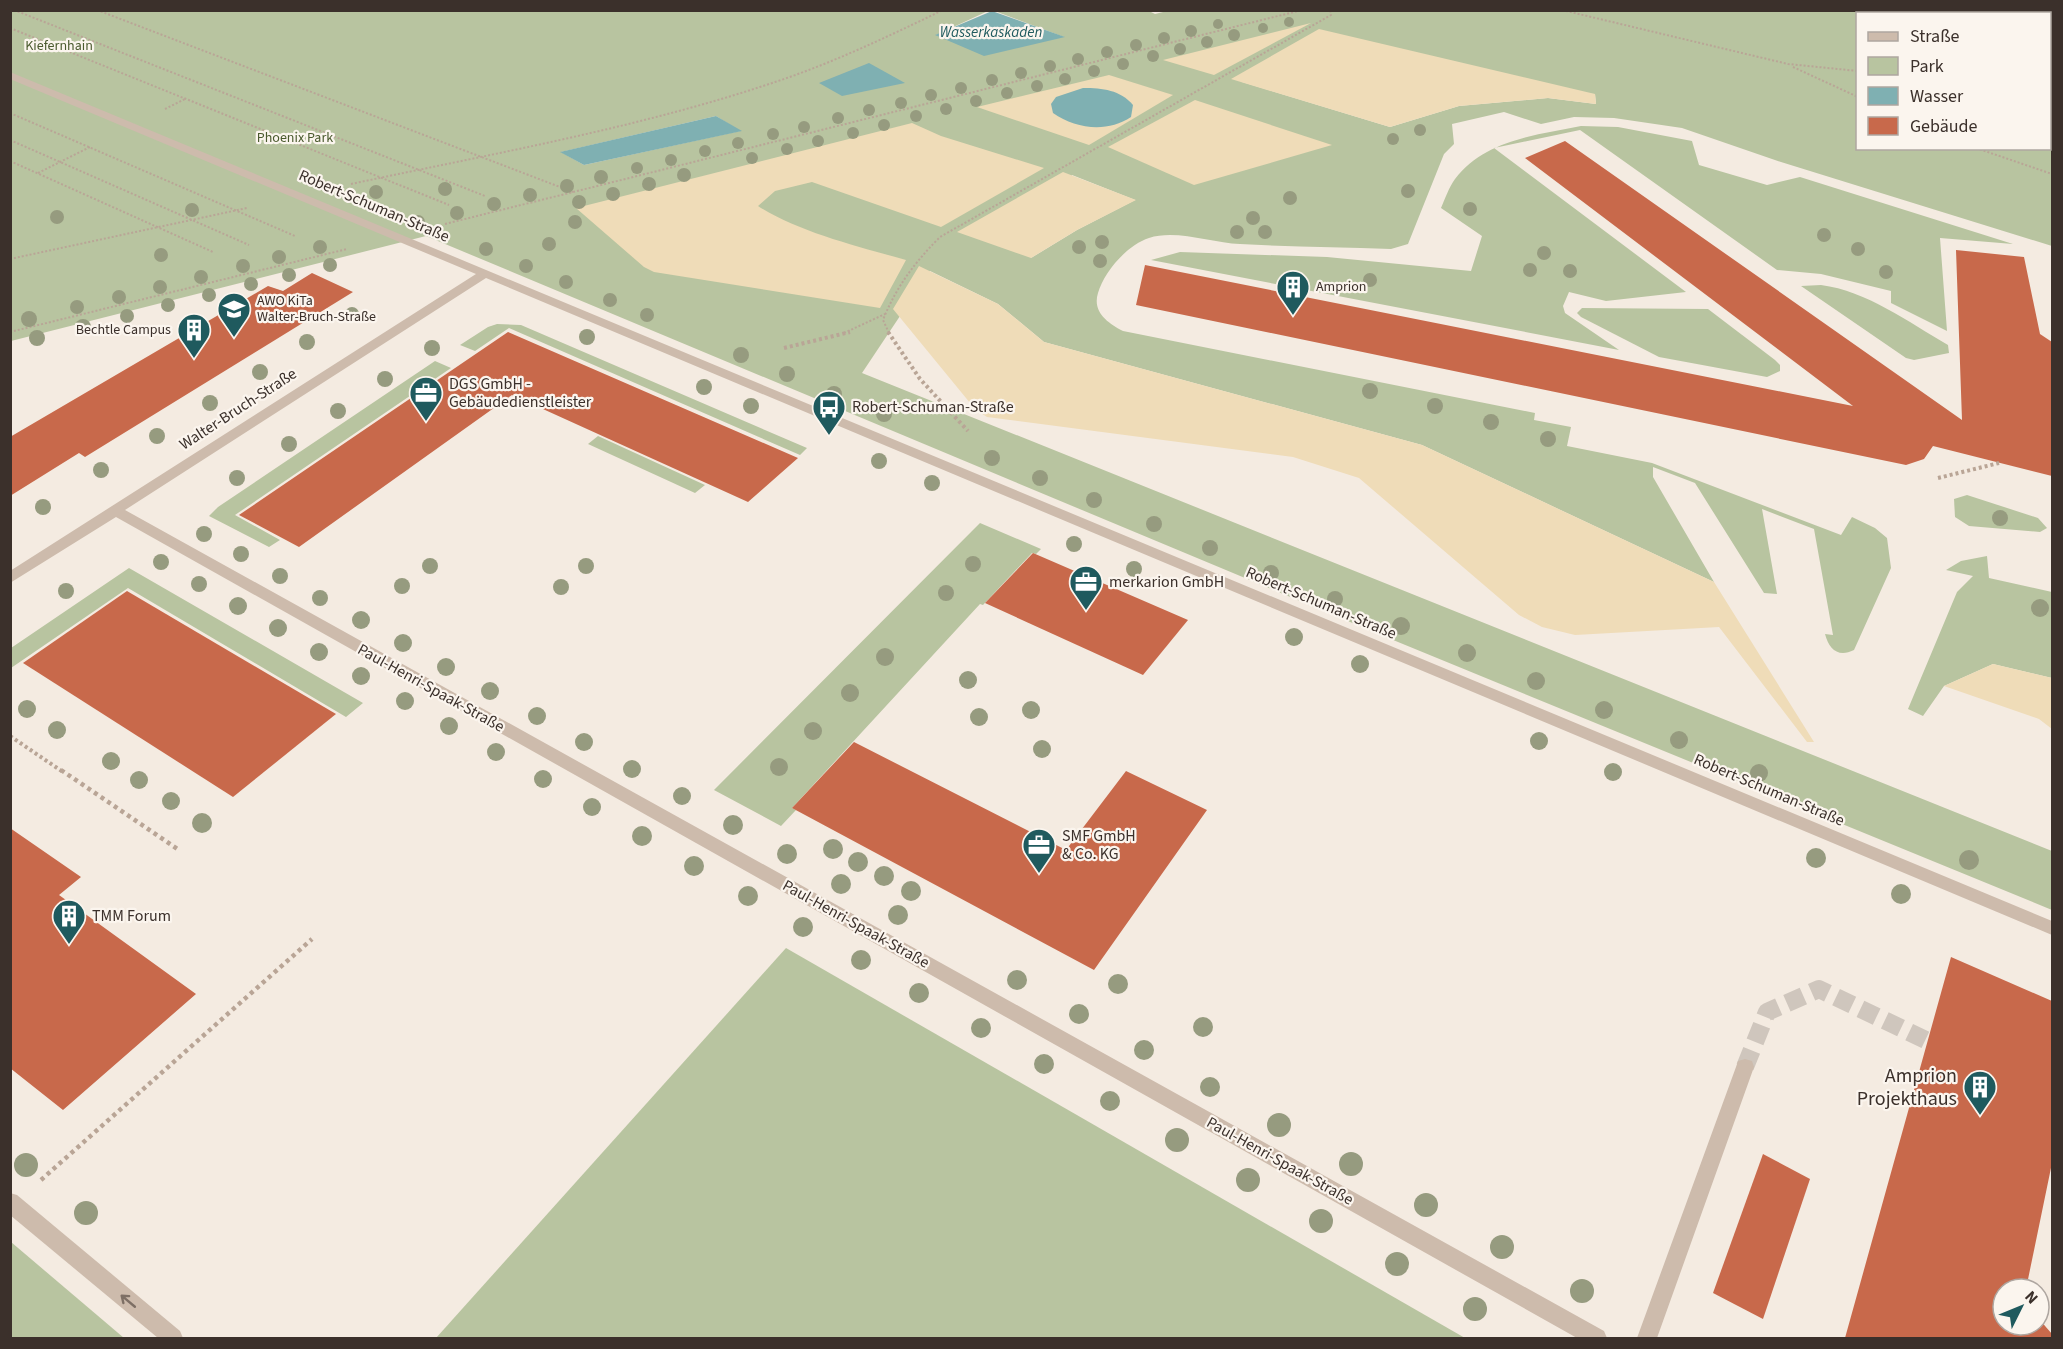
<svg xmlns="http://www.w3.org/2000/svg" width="2063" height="1349" font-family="'Source Sans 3',sans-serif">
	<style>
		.green { fill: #b8c4a0; fill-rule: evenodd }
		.sand { fill: #efdcb8 }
		.water { fill: #7fb0b2 }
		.building { fill: #c8694b }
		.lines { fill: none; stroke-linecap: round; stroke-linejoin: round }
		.minor-tunnel { stroke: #cfc6bd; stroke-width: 18; stroke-dasharray: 18 9; stroke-linecap: butt }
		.path-far2 { stroke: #b9a596; stroke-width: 2; stroke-dasharray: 2 2; stroke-linecap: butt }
		.path-far1 { stroke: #b9a596; stroke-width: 4; stroke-dasharray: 3 3; stroke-linecap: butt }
		.path { stroke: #b9a596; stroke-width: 4.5; stroke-dasharray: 4 4; stroke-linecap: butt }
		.minor { fill: #cdbbac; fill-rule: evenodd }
		.tree { fill: #969b7f }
		.oneway { stroke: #7d6f65 }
		.labels { text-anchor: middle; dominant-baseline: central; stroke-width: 4.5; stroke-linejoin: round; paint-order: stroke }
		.far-park-label { font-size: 14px; fill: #4a5a2e; stroke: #fbf5ee }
		.far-poi-label { font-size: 14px; fill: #3b302b; stroke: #fbf5ee; text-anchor: start }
		.far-water-label { font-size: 15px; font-style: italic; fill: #1f5a5e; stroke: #fbf5ee }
		.street-label { font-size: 16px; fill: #3b302b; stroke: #fbf5ee }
		.poi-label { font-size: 16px; fill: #3b302b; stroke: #fbf5ee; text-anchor: start }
		.near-poi-label { font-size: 20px; fill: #3b302b; stroke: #fbf5ee; text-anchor: end }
	</style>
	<rect width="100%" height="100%" fill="#f4ebe1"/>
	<g class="green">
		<path d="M992,10H1147L1155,14L1171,10L2052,11V246L1781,162L1682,128L1614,118L1574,117L1541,124L1504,112L1452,124L1454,144L1444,154L1408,244L1391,249C1341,247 1290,247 1240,244C1212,243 1176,229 1149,238C1127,245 1104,272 1098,293C1092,312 1108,323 1123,331L1535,413L1534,420L1571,427L1567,446L1652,463L1841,535L1852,517L1875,528L1887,538L1891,568L1854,650C1838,658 1829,649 1825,634L1833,635L1814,529L1762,509L1777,594L1764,593L1695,483L1653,467V477L1714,582L1422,445L1044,342L998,304L930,271L862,373L2052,851V910L1398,642L426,236L11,341V11H988L936,35L1064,37ZM1858,14H2050V148H1858ZM1242,82L1595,94L1596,104L1548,98L1459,106L1390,127ZM716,116L740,131L584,165L561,152ZM1072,175L1135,200L1077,230L1031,258Z"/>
		<path d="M1581,126L1618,127L1692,141L1699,165L1767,185L1800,177L2013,244L1940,238L1947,331L1891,303V291L1821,274L1777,270L1580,130L1494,148L1686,292L1606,301L1569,292L1563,306L1565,313L1619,350L1151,260L1180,252L1327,257L1471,271L1482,236L1441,208C1445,199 1449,187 1455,179C1485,140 1536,135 1581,126Z"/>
		<path d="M1821,285C1867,291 1908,322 1948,345L1949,353L1914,360L1906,358L1801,286Z"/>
		<polygon points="1582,308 1708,309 1775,360 1780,365 1780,371 1767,377 1659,357 1581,317 1577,313"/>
		<polygon points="497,324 521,325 807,448 800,455 509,328 475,351 460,345 488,327"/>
		<polygon points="435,361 451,368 235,515 280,540 269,547 209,516 218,507"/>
		<polygon points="598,436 705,485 695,493 588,444"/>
		<polygon points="1967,495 2038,518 2047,528 2040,532 1969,526 1955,517 1954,499"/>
		<polygon points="980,523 1041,549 1036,554 1032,553 983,605 980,604 792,808 796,810 781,826 714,790"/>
		<polygon points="1987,556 1989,578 2052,592 2052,678 1993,664 1944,686 1923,716 1908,709 1957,592 1973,576 1946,570 1961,561"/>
		<polygon points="129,568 363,703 346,717 128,588 11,668 11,648"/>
		<polygon points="786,948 1465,1338 436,1338"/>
		<polygon points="10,1242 11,1242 124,1338 11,1338"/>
	</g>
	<g class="sand">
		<polygon points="1311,23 1214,75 1163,60"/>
		<polygon points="1319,29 1595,94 1596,104 1548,98 1459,106 1390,127 1231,79"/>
		<polygon points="1109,75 1173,95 1089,145 977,107"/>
		<polygon points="1195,100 1332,145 1194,185 1108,147"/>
		<path d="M912,123L941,136L1044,168L941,227L812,182L775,191L758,206C798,232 860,247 906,260L880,308L654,272L644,267L576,208Z"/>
		<polygon points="1063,172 1136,200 1077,230 1031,258 957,232"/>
		<polygon points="919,266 998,304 1044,342 1422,445 1714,582 1814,742 1807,742 1719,627 1575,635 1542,627 1519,615 1359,478 1293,457 987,417 975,409 893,309"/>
		<polygon points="1993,664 2052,678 2052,729 2039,719 1944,686"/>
	</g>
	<g class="water">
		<polygon points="992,11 1065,37 984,56 935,35"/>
		<polygon points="869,63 905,83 842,96 819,83"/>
		<path d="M1083,88C1103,88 1120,90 1133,105L1131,117C1107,133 1076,129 1053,113L1051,104L1056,97Z"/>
		<polygon points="716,116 742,131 584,165 560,152"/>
	</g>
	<g class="building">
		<polygon points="1565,141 1962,420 1956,250 2024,257 2040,334 2052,342 2052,476 1933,446 1924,459 1906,465 1136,305 1145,265 1853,406 1525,158"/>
		<polygon points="312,273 353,292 85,457 79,453 10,496 10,437 268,286 283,291"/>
		<polygon points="508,332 798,458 748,502 512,395 299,547 239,515"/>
		<polygon points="1033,553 1188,620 1143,675 985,603"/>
		<polygon points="127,591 336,714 233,797 23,663"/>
		<polygon points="854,742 1066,850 1126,771 1207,810 1094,970 792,808"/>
		<polygon points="10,828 81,877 59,895 196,994 63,1110 10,1068"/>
		<polygon points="1951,957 2052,1001 2052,1163 2026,1289 2003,1289 2003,1325 2039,1325 2039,1319 2052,1334 2052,1338 1845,1338"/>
		<polygon points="1763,1154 1810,1179 1763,1319 1713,1293"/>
	</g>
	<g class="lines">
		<polyline class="minor-tunnel" points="1745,1067 1767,1012 1819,989 1928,1041"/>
		<g class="path-far2">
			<polyline points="14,10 485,196"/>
			<polyline points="97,10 573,192"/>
			<polyline points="1562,10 1788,64 1858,71"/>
			<polyline points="1941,10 1951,14"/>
			<polyline points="10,28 449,205"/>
			<polyline points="1793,67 1858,97"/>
			<polyline points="165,109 185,99"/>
			<polyline points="10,113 295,236"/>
			<polyline points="10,140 249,245"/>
			<polyline points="1976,148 2052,174"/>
			<polyline points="10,161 213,252"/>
			<polyline points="38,173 90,147"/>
			<path d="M351,184C496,153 644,127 784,79C839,60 891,35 943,10"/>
			<polyline points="445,224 1302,10"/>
			<polyline points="10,259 247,208"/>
			<polyline points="10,332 347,249"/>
			<polyline points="844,333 885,314"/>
			<path d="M889,333L883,320C896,287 915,262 940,237L1331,15L1330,10"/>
		</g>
		<g class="path-far1">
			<polyline points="888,332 920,379 968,431"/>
			<polyline points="784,348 850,332"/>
			<polyline points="1938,478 1999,463"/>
			<polyline points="10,736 63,772"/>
		</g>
		<g class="path">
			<polyline points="61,770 179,850"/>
			<polyline points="41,1180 312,939"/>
		</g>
		<g class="minor">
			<polygon points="10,72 2052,921 2052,935 486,278 125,510 1604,1331 1607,1338 1577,1338 116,517 10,583 10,571 476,274 10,79"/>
			<polygon points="1745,1059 1752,1061 1754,1067 1657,1338 1637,1338 1736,1067 1738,1061"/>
			<polygon points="10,1193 17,1195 180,1331 183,1338 158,1338 10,1215"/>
		</g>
	</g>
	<g class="tree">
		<circle cx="1289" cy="22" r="5"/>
		<circle cx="1218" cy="24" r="5"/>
		<circle cx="1263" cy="28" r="5"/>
		<circle cx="1191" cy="31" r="6"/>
		<circle cx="1234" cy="35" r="6"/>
		<circle cx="1164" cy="38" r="6"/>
		<circle cx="1207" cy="42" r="6"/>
		<circle cx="1136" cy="45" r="6"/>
		<circle cx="1180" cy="49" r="6"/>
		<circle cx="1107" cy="52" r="6"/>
		<circle cx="1153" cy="56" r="6"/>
		<circle cx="1078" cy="59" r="6"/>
		<circle cx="1123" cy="64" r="6"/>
		<circle cx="1050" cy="66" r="6"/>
		<circle cx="1094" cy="71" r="6"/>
		<circle cx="1021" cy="73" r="6"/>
		<circle cx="1065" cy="79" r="6"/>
		<circle cx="992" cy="80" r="6"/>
		<circle cx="1037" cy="86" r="6"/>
		<circle cx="961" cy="88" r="6"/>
		<circle cx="1007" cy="93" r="6"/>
		<circle cx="931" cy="95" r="6"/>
		<circle cx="976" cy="101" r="6"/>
		<circle cx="901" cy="103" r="6"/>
		<circle cx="946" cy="109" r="6"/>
		<circle cx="869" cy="110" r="6"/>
		<circle cx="916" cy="116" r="6"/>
		<circle cx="838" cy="118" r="6"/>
		<circle cx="884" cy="125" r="6"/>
		<circle cx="804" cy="127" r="6"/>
		<circle cx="1420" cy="130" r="6"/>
		<circle cx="853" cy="133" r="6"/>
		<circle cx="773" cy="134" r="6"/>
		<circle cx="1393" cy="139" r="6"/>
		<circle cx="818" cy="141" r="6"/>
		<circle cx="738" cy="143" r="6"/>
		<circle cx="787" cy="149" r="6"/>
		<circle cx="705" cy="151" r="6"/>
		<circle cx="752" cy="158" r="6"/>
		<circle cx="671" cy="160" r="6"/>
		<circle cx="637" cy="168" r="6"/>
		<circle cx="684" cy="175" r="7"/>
		<circle cx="601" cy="177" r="7"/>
		<circle cx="649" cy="184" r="7"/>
		<circle cx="567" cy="186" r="7"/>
		<circle cx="445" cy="189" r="7"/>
		<circle cx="1408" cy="191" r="7"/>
		<circle cx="376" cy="192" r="7"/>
		<circle cx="613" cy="194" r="7"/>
		<circle cx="530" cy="195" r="7"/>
		<circle cx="1290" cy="198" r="7"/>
		<circle cx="579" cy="202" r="7"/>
		<circle cx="494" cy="204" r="7"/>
		<circle cx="1470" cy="209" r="7"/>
		<circle cx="192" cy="210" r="7"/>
		<circle cx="457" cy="213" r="7"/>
		<circle cx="57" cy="217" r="7"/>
		<circle cx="1253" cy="218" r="7"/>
		<circle cx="418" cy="222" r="7"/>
		<circle cx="575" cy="222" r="7"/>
		<circle cx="1237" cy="232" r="7"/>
		<circle cx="1265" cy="232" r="7"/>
		<circle cx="1824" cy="235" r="7"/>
		<circle cx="1102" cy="242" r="7"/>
		<circle cx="549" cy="244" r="7"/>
		<circle cx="320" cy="247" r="7"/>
		<circle cx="1079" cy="247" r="7"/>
		<circle cx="486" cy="249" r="7"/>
		<circle cx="1858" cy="249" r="7"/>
		<circle cx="1544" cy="253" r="7"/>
		<circle cx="161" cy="255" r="7"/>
		<circle cx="279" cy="257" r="7"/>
		<circle cx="1100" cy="261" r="7"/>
		<circle cx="330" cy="265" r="7"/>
		<circle cx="243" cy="266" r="7"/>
		<circle cx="526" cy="266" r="7"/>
		<circle cx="1530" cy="270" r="7"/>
		<circle cx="1570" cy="271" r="7"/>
		<circle cx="1886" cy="272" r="7"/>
		<circle cx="289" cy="275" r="7"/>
		<circle cx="201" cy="277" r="7"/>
		<circle cx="1370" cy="280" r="7"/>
		<circle cx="566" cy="282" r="7"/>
		<circle cx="251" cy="284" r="7"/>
		<circle cx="160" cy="287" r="7"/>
		<circle cx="209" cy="295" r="7"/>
		<circle cx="119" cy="297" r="7"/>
		<circle cx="610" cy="300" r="7"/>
		<circle cx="168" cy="305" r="7"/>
		<circle cx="77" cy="307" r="7"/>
		<circle cx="352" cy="314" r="7"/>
		<circle cx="647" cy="315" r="7"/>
		<circle cx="127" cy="316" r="7"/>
		<circle cx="29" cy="319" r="8"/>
		<circle cx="83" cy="327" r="8"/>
		<circle cx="587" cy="337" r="8"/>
		<circle cx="37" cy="338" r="8"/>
		<circle cx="307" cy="342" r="8"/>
		<circle cx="432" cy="348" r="8"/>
		<circle cx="741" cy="355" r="8"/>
		<circle cx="260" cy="372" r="8"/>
		<circle cx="787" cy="374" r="8"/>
		<circle cx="385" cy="379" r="8"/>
		<circle cx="704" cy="387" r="8"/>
		<circle cx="1370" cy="391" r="8"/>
		<circle cx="834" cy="394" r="8"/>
		<circle cx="210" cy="403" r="8"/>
		<circle cx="751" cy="406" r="8"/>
		<circle cx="1435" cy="406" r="8"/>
		<circle cx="338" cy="411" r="8"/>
		<circle cx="884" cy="414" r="8"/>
		<circle cx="1491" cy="422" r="8"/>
		<circle cx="157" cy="436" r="8"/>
		<circle cx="1548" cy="439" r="8"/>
		<circle cx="289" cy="444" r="8"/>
		<circle cx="992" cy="458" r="8"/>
		<circle cx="879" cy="461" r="8"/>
		<circle cx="101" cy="470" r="8"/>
		<circle cx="237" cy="478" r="8"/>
		<circle cx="1040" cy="478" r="8"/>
		<circle cx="932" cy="483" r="8"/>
		<circle cx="1094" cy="500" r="8"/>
		<circle cx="43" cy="507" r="8"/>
		<circle cx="2000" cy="518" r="8"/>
		<circle cx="1154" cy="524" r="8"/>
		<circle cx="204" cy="534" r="8"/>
		<circle cx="1074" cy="544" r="8"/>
		<circle cx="1210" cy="548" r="8"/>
		<circle cx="241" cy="554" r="8"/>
		<circle cx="161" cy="562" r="8"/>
		<circle cx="973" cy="564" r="8"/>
		<circle cx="430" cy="566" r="8"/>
		<circle cx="586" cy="566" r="8"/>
		<circle cx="1134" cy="569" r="8"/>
		<circle cx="1271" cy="573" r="8"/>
		<circle cx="280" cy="576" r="8"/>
		<circle cx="199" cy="584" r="8"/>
		<circle cx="402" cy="586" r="8"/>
		<circle cx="561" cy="587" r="8"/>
		<circle cx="66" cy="591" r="8"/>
		<circle cx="946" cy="593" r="8"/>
		<circle cx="320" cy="598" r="8"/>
		<circle cx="1335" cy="599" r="8"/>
		<circle cx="238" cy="606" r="9"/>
		<circle cx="2040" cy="608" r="9"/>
		<circle cx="361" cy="620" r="9"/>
		<circle cx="1401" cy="626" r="9"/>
		<circle cx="278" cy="628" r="9"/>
		<circle cx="1294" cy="637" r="9"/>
		<circle cx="403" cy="643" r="9"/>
		<circle cx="319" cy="652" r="9"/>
		<circle cx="1467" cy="653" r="9"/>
		<circle cx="885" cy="657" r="9"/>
		<circle cx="1360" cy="664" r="9"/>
		<circle cx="446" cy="667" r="9"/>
		<circle cx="361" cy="676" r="9"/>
		<circle cx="968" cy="680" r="9"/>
		<circle cx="1536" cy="681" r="9"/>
		<circle cx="490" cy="691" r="9"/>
		<circle cx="850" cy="693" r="9"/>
		<circle cx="405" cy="701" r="9"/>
		<circle cx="27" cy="709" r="9"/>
		<circle cx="1031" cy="710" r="9"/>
		<circle cx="1604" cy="710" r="9"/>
		<circle cx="537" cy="716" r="9"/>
		<circle cx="979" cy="717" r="9"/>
		<circle cx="449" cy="726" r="9"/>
		<circle cx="57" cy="730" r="9"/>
		<circle cx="813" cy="731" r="9"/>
		<circle cx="1679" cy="740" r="9"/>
		<circle cx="1539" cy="741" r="9"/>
		<circle cx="584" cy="742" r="9"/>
		<circle cx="1042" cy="749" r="9"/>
		<circle cx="496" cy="752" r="9"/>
		<circle cx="111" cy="761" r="9"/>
		<circle cx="779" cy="767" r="9"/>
		<circle cx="632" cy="769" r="9"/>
		<circle cx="1613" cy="772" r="9"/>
		<circle cx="1759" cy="773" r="9"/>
		<circle cx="543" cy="779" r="9"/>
		<circle cx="139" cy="780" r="9"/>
		<circle cx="682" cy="796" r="9"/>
		<circle cx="171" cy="801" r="9"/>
		<circle cx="592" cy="807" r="9"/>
		<circle cx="202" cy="823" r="10"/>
		<circle cx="733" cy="825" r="10"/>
		<circle cx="642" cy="836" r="10"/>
		<circle cx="833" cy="849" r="10"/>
		<circle cx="787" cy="854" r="10"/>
		<circle cx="1816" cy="858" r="10"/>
		<circle cx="1969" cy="860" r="10"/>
		<circle cx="858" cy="862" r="10"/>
		<circle cx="694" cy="866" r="10"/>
		<circle cx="884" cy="876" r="10"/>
		<circle cx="841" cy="884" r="10"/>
		<circle cx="911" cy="891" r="10"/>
		<circle cx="1901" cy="894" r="10"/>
		<circle cx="748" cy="896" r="10"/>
		<circle cx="898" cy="915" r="10"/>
		<circle cx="803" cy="927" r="10"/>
		<circle cx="861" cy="960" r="10"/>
		<circle cx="1017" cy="980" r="10"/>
		<circle cx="1118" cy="984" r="10"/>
		<circle cx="919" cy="993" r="10"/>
		<circle cx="1079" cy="1014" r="10"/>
		<circle cx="1203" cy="1027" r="10"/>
		<circle cx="981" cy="1028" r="10"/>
		<circle cx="1144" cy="1050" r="10"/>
		<circle cx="1044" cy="1064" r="10"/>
		<circle cx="1210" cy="1087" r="10"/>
		<circle cx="1110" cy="1101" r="10"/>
		<circle cx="1279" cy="1125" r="12"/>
		<circle cx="1177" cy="1140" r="12"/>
		<circle cx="1351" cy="1164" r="12"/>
		<circle cx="26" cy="1165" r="12"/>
		<circle cx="1248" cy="1180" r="12"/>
		<circle cx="1426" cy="1205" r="12"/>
		<circle cx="86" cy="1213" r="12"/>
		<circle cx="1321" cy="1221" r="12"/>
		<circle cx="1502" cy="1247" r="12"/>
		<circle cx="1397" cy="1264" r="12"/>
		<circle cx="1582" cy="1291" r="12"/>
		<circle cx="1475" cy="1309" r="12"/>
	</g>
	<defs><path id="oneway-shaft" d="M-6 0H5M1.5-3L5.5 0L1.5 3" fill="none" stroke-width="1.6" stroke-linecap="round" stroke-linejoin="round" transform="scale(1.5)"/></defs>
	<use class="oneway" href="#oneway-shaft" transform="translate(128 1301) rotate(-140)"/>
	<defs>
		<symbol id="building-pin" viewBox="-11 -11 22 30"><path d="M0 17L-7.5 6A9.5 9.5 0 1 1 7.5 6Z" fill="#1f5a5e" stroke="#fbf5ee"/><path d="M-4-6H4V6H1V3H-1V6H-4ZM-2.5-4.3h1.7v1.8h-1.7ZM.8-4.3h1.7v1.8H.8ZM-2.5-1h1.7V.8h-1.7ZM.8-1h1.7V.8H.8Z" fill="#fff"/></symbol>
		<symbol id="school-pin" viewBox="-11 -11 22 30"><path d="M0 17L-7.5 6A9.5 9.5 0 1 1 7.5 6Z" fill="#1f5a5e" stroke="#fbf5ee"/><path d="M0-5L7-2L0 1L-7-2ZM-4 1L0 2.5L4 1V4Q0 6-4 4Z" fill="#fff"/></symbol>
		<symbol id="office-pin" viewBox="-11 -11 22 30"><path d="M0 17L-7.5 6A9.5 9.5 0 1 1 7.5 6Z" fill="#1f5a5e" stroke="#fbf5ee"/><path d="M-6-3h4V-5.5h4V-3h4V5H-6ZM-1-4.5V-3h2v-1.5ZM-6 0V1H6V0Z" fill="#fff"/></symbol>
		<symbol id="bus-pin" viewBox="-11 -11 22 30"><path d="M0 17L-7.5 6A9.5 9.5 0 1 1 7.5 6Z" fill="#1f5a5e" stroke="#fbf5ee"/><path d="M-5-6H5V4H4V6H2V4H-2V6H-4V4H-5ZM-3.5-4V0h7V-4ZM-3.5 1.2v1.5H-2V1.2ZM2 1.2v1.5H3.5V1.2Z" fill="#fff"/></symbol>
	</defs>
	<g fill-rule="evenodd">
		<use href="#building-pin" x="1274" y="268" width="38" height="52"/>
		<use href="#school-pin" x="215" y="290" width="38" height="52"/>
		<use href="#building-pin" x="175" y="311" width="38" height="52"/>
		<use href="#office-pin" x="407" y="374" width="38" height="52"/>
		<use href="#bus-pin" x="810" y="388" width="38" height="52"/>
		<use href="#office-pin" x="1067" y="563" width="38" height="52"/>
		<use href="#office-pin" x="1020" y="826" width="38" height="52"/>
		<use href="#building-pin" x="50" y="897" width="38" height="52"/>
		<use href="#building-pin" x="1961" y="1068" width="38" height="52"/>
	</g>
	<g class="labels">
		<g class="far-park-label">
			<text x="59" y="46">Kiefernhain</text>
			<text x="295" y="138">Phoenix Park</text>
		</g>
		<g class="far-poi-label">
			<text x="1316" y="287">Amprion</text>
			<text x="257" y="301">AWO KiTa<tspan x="257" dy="16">Walter-Bruch-Straße</tspan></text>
			<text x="171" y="330" text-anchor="end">Bechtle Campus</text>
		</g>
		<g class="far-water-label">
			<text x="991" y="32">Wasserkaskaden</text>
		</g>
		<g class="street-label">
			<text transform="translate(374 206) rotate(23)">Robert-Schuman-Straße</text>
			<text transform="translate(238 409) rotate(-33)">Walter-Bruch-Straße</text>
			<text transform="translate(1321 603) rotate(23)">Robert-Schuman-Straße</text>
			<text transform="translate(431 688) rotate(29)">Paul-Henri-Spaak-Straße</text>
			<text transform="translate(1769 790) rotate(23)">Robert-Schuman-Straße</text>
			<text transform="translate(856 924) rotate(29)">Paul-Henri-Spaak-Straße</text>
			<text transform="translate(1280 1161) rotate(29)">Paul-Henri-Spaak-Straße</text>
		</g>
		<g class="poi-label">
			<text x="449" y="384">DGS GmbH -<tspan x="449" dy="18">Gebäudedienstleister</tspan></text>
			<text x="852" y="407">Robert-Schuman-Straße</text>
			<text x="1109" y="582">merkarion GmbH</text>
			<text x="1062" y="836">SMF GmbH<tspan x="1062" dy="18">&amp; Co. KG</tspan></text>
			<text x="92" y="916">TMM Forum</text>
		</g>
		<g class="near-poi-label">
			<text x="1957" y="1076">Amprion<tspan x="1957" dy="23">Projekthaus</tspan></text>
		</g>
	</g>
	<rect width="2063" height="1349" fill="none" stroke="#3b302b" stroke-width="24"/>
	<rect x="1856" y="12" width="195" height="138" fill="#fbf5ee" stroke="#aea6a0" stroke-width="1.5"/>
	<rect x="1868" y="32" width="30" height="9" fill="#cdbbac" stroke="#aea6a0" stroke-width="1.5"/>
	<text x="1910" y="42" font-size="18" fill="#3b302b">Straße</text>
	<rect x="1868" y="57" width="30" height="18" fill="#b8c4a0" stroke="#aea6a0" stroke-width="1.5"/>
	<text x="1910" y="72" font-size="18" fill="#3b302b">Park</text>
	<rect x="1868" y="87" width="30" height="18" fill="#7fb0b2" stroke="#aea6a0" stroke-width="1.5"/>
	<text x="1910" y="102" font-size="18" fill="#3b302b">Wasser</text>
	<rect x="1868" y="117" width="30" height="18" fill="#c8694b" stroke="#aea6a0" stroke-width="1.5"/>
	<text x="1910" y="132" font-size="18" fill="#3b302b">Gebäude</text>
	<g transform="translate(2021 1307) rotate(47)"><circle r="28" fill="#fbf5ee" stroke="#aea6a0" stroke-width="1.5"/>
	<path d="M0-4.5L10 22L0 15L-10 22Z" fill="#1f5a5e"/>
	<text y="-9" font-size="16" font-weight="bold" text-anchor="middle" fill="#3b302b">N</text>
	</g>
</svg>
